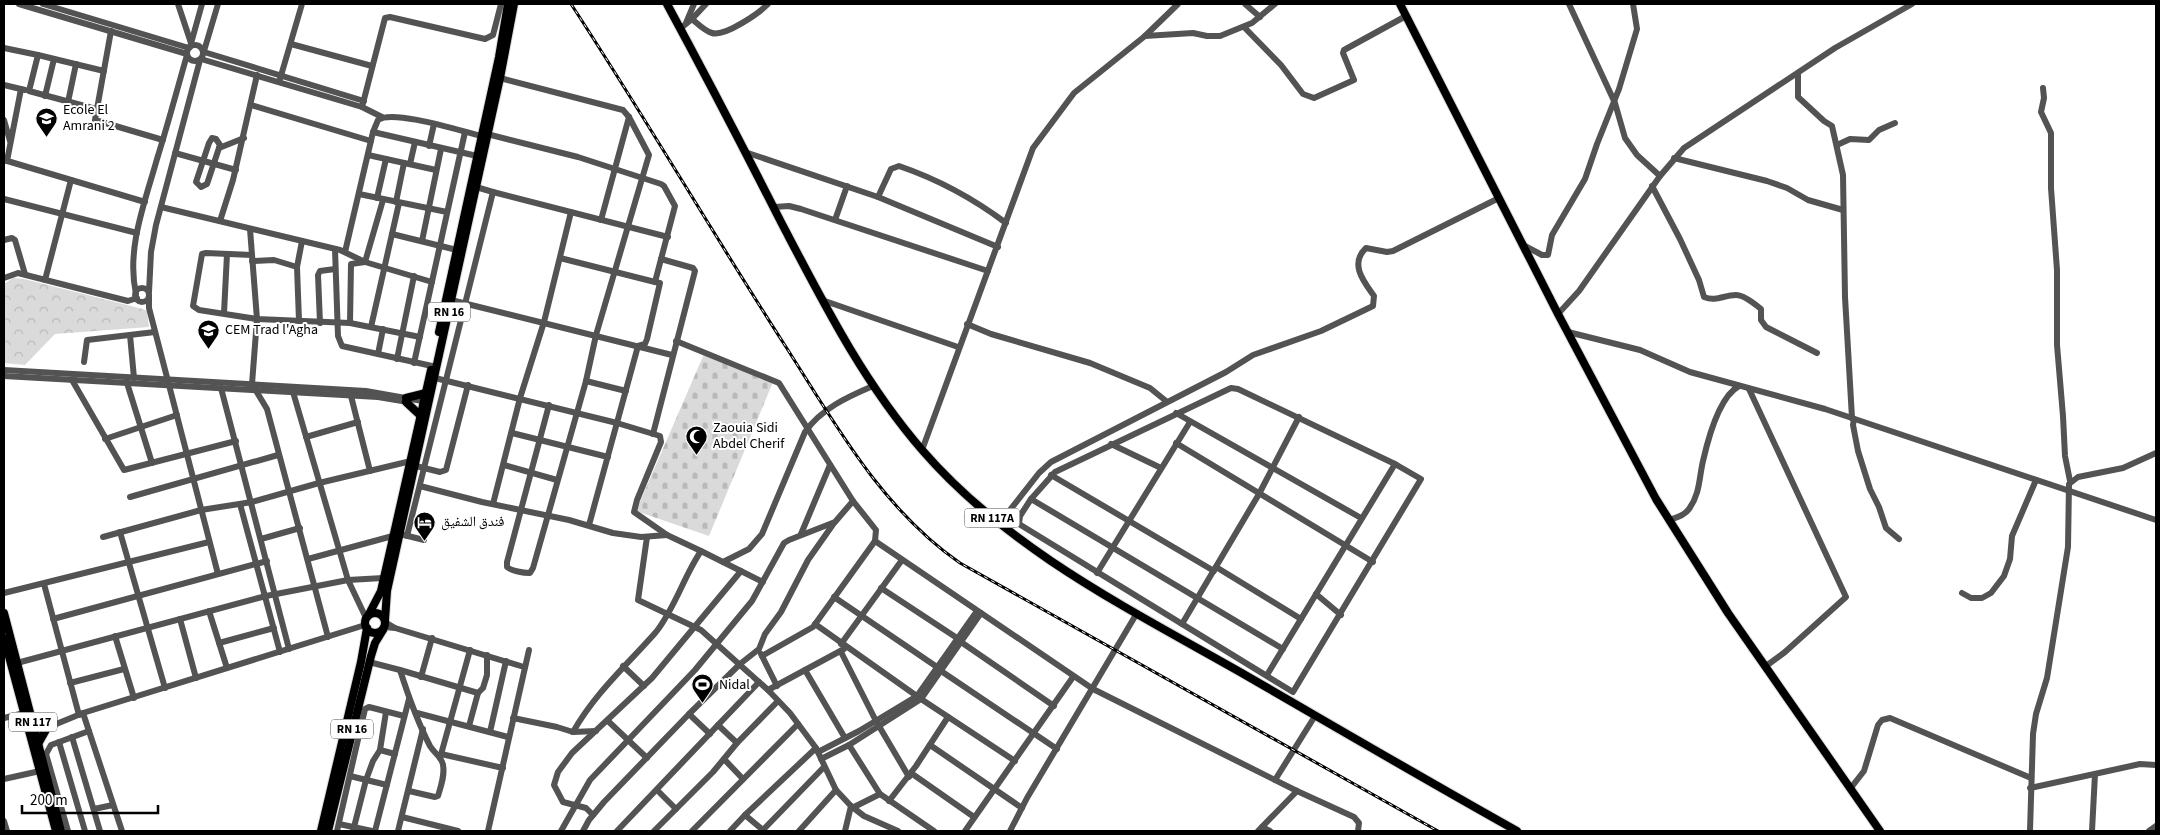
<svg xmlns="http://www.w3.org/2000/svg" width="2160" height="835" font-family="'Source Sans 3','Noto Naskh Arabic',sans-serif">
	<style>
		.cemetery { fill: url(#cemetery-stones) }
		.park { fill: url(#park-crowns) }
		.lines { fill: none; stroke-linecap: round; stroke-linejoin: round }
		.major-casing { stroke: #dbdbdb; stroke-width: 10 }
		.minor { stroke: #535353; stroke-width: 6 }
		.major { stroke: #000; stroke-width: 8 }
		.rail-casing { stroke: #000; stroke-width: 3 }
		.rail { stroke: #fff; stroke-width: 1; stroke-dasharray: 4; stroke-linecap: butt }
		.labels { text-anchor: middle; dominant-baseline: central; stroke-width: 4; stroke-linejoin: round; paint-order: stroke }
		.shield { fill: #fff; stroke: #4c4c4c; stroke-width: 1 }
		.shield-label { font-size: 12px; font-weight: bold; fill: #000 }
		.poi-label { font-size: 14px; fill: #000; stroke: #fff; text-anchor: start }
	</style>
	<defs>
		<pattern id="cemetery-stones" width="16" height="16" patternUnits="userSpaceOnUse" patternTransform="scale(1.25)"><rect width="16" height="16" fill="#dadada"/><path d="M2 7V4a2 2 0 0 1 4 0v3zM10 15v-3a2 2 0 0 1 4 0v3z" fill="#b9b9b9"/></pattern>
		<pattern id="park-crowns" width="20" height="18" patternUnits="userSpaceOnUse" patternTransform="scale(1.25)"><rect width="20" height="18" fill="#dadada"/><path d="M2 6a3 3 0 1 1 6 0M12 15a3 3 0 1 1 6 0" fill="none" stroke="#b9b9b9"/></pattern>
	</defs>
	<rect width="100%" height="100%" fill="#fff"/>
	<polygon class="cemetery" points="704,354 773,382 709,536 636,511"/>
	<polygon class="park" points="13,278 24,279 143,309 147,311 149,327 55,334 25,365 4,363 4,284"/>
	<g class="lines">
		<defs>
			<g id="major">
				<path d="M667,4C706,76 744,149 781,222C823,302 863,382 923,451C1008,549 1129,609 1240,672C1332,725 1424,779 1517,831"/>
				<polyline points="1400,4 1558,314 1656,499 1728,613 1880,831"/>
				<polyline points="439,332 499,57 508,4"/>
				<polyline points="406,398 426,393"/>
				<polyline points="406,402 421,416"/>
				<circle cx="375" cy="623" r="10"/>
				<polyline points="4,613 61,831"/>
				<polyline points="368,616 381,591 431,370"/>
				<polyline points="385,620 387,591 500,78 514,4"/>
				<polyline points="4,638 56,831"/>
				<polyline points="38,744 47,728"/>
				<polyline points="321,831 361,662 367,628"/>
				<polyline points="328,831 371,656 375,643 383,630"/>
			</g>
		</defs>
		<use href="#major" class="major-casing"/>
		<g class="minor">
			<polyline points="19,4 187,54"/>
			<polyline points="43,4 189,48"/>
			<polyline points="178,4 191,43"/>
			<polyline points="1245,4 1260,17"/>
			<polyline points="1569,4 1615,103 1625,138 1637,155 1660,176"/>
			<path d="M692,19C698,24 705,31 712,33C725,37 759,13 768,4"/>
			<polyline points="686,23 694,4"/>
			<polyline points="1244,27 1281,65 1303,94 1314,98 1354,80 1343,53 1344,50 1406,16"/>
			<polyline points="681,28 692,19 706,4"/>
			<polyline points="111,31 95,120 163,140"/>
			<polyline points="1145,36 1193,33 1207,36 1220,36 1252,23 1275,4"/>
			<polyline points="291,44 372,66"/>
			<circle cx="195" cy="53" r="8"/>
			<polyline points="190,47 202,4"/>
			<polyline points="4,48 38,55"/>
			<polyline points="204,51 218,4"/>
			<polyline points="204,52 364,101"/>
			<polyline points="201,59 362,107"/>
			<polyline points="1798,74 1798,97 1824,121 1832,126 1843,175 1845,297 1852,418"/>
			<path d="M500,78L623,110L629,117L649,155L596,335L586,381L533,568L530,573C523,573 512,571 507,567V562L549,405"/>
			<polyline points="280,79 302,4"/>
			<polyline points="4,85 25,90"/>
			<polyline points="2043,88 2044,98 2041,112 2051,133 2051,188 2057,270 2057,345 2063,416 2065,456 2070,481"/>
			<polyline points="45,96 54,59"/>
			<polyline points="68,102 76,64"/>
			<polyline points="251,105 371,141"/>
			<polyline points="96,109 29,91 38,55 104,71"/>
			<polyline points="382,117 362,107 385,18 390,17 485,39 493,35 501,4"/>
			<polyline points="4,120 10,141"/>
			<polyline points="373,132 477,156"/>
			<polyline points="487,134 578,157 661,184 664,186 675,206 655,282 660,283 647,339 645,344 638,346 589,525"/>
			<polygon points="212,138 216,139 220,145 207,184 201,187 196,182 209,143"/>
			<polyline points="1837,145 1850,139 1869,140 1879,130 1895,123"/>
			<polyline points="429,146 434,124"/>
			<polyline points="219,148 244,138"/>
			<polyline points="745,152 878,197 998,247"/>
			<polyline points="175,153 236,170"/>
			<polyline points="368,155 436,170"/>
			<polyline points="1674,158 1767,181 1787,188 1808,200 1843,210"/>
			<polyline points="4,160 145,202"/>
			<polyline points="7,161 21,89"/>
			<polyline points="410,164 415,142"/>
			<path d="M1652,186L1680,239L1699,280L1704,297C1716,302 1724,295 1736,295C1744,295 1755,304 1761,309V320L1766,327L1817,353"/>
			<polyline points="493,192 668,237"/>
			<polyline points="359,194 447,212"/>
			<path d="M878,197L891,169L899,166C937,179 974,199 1006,223"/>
			<polyline points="377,198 386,159"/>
			<polyline points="4,199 137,233"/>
			<polyline points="396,202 404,163"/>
			<polyline points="161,207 340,250 365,262 432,282"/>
			<polyline points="774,207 789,206 801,209 988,271"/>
			<polyline points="601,220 629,117"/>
			<polyline points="835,220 847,186"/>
			<polyline points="220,221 233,180 257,75"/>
			<polyline points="250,229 257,319 252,384 267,409 328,637"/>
			<polyline points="392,234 461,251"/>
			<polyline points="4,240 12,238 15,240 25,274"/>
			<polyline points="422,241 441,149"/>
			<polyline points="1523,245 1542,255 1548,255 1552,235 1585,179 1597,144 1619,89 1637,29 1633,4"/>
			<polyline points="335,249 338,336 342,346 432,366"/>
			<path d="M345,252L373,132L378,120C392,109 461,131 481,136"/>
			<polyline points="252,255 206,253 202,254 193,306 199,310 257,319 350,323 420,337"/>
			<polyline points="560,258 655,282"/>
			<polyline points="252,261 274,260 297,267"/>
			<polyline points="4,278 18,273 128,301 137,298"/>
			<polyline points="45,280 71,180"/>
			<circle cx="142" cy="295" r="7"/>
			<polyline points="149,292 151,252 156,225 200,60"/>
			<path d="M136,294C126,249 145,202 157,159C168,124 177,90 187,55"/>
			<polyline points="149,296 149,308 218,574"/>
			<polyline points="451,300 672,355"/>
			<polyline points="822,300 958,347"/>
			<polyline points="224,313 227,254"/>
			<polyline points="1558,314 1579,291 1660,176 1684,148 1835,48 1912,4"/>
			<polyline points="299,321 297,267 302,241"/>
			<polyline points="320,323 318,275 320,271 335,269"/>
			<polyline points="350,323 351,264 365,262 383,200"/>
			<polyline points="967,324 991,334 1090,363 1150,388 1166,401"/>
			<polyline points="371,327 399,203"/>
			<polyline points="1568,332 1640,350 1690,372 1825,409 2156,520"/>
			<polyline points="130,335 134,378"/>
			<polyline points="676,341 779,383 853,501 876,530 875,541 813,627 762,656"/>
			<polyline points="378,354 383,329"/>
			<polyline points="397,359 414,276"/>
			<polyline points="84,362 87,340 155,332"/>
			<polyline points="414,363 465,132"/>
			<polyline points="4,370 366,391 428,402"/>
			<polyline points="4,376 378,397 402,401"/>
			<polyline points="435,378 617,423 660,436 661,442 637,500 634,512 667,535 701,551"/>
			<polyline points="72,380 124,470 236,441"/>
			<polyline points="586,381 626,391"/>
			<polyline points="127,383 152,463"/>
			<polyline points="221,388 289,649"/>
			<polygon points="1231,388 1238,389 1395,464 1421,479 1293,692 1019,524 1020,516 1031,499 1055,472"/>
			<polyline points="1749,389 1846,597 1785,652 1766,666"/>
			<polyline points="293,392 348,580 366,618"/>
			<polyline points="351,396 370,471"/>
			<polyline points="1176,413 1361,518"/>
			<polyline points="1854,419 1853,425 1858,451 1870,489 1879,507 1886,528 1899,539"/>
			<polyline points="512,433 608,457"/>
			<polyline points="653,434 695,271 693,268 661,259"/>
			<polyline points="306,437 358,422"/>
			<polyline points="105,439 177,415"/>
			<polyline points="1176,443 1373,562"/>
			<polyline points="1111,444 1161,468"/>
			<polyline points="922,450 1033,148 1074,93 1145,36 1178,4"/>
			<polyline points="504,465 557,480"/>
			<polyline points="416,466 440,472 446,470 468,385"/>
			<polyline points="1051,475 1214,571"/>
			<polyline points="420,486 482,502 569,520 613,533 641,537 667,535"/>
			<polyline points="130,497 278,455"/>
			<polyline points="1031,499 1283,649"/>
			<polyline points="240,504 280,652"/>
			<polyline points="493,504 520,398 544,322 571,212"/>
			<path d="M1669,520C1676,518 1685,515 1689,509C1700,494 1699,478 1703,461C1708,439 1719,397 1739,386"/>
			<path d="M999,524L1039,473L1051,462L1226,372L1253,355L1321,331L1373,306L1374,296C1364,282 1349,264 1366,248L1387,252L1393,251L1499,198"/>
			<polyline points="120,532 165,688"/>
			<polyline points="801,534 830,465"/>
			<polyline points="407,536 493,192 476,187"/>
			<polyline points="103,537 201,510 252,502 319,483 411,461"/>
			<polyline points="647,537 638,600 701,630 768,690 790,713 816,748 836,790 851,806 845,831"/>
			<polyline points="261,539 300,528"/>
			<polyline points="875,541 1093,689 1297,791 1354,817 1359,823 1358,831"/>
			<polyline points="308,559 400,534 424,540"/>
			<path d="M723,562L749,549L762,534L805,432C821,409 847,397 873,386"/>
			<polyline points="1216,567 1301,619"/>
			<polyline points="1097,573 1190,422"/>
			<polyline points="44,584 79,715"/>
			<polyline points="881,588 957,638"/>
			<polyline points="4,593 209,542"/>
			<polyline points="1962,593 1971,598 1982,598 1991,593 2004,576 2010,559 2012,536 2036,480"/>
			<polyline points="1316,594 1341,615"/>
			<polyline points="834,597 937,667"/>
			<polyline points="209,611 227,668"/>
			<polyline points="53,619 267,561"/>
			<polyline points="180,619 196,678"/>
			<polyline points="815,624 921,699 1015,761"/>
			<polyline points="1182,624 1259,494 1299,417"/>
			<polyline points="385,627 395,628 385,622"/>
			<polyline points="395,628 524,667"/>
			<polyline points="115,636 134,698"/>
			<polyline points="961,642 1054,706"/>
			<polyline points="219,643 274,628"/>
			<polyline points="841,644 902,560"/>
			<polyline points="841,652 876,721 909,777"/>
			<polyline points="761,654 777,686"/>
			<path d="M369,662L400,670C408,695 418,723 430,746C434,753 442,757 443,765C445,775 441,786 438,796L435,797L409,791"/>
			<polyline points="17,663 266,596 348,580 383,578"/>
			<polyline points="623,666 644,686"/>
			<polyline points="400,670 478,693"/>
			<polyline points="805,670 845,738"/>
			<polyline points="941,671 1057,749"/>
			<polyline points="1267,675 1395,464"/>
			<polyline points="421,677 432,638"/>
			<polyline points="70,683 124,669"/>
			<polyline points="768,690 844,649"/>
			<polyline points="83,713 122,831"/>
			<polyline points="417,713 508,737"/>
			<polyline points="689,714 710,734"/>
			<polyline points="4,718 24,713"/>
			<path d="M513,718L557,727L573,732C595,693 627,665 656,632C675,608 684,576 701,551L763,582"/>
			<polyline points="608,721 647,758"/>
			<polyline points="718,725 737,743"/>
			<polyline points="469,726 478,693 483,688 487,675 487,655"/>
			<polyline points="490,732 506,661"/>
			<polyline points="573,732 596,731"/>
			<polyline points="32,734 83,713 365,625"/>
			<polyline points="72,737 100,831"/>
			<polyline points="59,742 85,831"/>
			<polyline points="849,745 880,794 934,831"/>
			<polyline points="930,745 1022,808"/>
			<polyline points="380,750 395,754"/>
			<polyline points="818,752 859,731 917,696 977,611"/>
			<polyline points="46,754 51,745 89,731"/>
			<polyline points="441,754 503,768"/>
			<polyline points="41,755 46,754 68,831"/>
			<polyline points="440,758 470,650"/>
			<polyline points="724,759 743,779"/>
			<polyline points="821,759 849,745 921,699 981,613"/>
			<polyline points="911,773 974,817"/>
			<polyline points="350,776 387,785"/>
			<polyline points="4,779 40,771"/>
			<polyline points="1275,780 1315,716"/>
			<polyline points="2030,788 2140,764 2156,765"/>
			<polyline points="1850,789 1864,771 1878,725 1882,720 1890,718 2031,778"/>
			<polyline points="657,790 676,809"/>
			<polyline points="889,801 916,766 948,717"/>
			<polyline points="851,806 864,816 898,831"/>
			<polyline points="852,808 880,794"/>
			<polyline points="94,809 113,805"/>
			<polyline points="593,815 586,808 563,802 554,785 558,772 572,753 652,678 741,571"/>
			<polyline points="745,815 816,748"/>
			<polyline points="402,817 458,831"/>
			<polyline points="4,821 7,831"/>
			<polyline points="339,824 372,831"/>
			<polyline points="1262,827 1270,831"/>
			<polyline points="337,831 365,709 369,707 404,716"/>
			<polyline points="353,831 366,780 373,761 380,750 386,712"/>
			<polyline points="375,831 409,699"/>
			<polyline points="398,831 423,729"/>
			<polyline points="488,831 529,650"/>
			<polyline points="561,831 590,780 695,670 752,601 784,543 789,540 835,522 853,501"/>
			<polyline points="583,831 589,820 604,802 689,714 740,664 759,649 765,634 781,612 808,560 834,523"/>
			<polyline points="617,831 759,682"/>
			<polyline points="654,831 713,772 737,743 778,701"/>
			<polyline points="692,831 798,724"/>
			<polyline points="730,831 745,815 764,831"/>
			<polyline points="762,831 824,767"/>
			<polyline points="799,831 836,790"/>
			<polyline points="965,831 1073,677"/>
			<polyline points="1010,831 1027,798 1137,613"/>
			<polyline points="1258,831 1297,791"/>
			<polyline points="2030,831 2033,734 2036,714 2047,678 2068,547 2069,484 2078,477 2123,468 2156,453"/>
			<polyline points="2092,831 2095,774"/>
			<polyline points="2149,831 2156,826"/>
		</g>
		<use href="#major" class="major"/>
		<defs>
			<path id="rail" d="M571,4C645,117 713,234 786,347C836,425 882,509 960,563L1438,831"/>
		</defs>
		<use href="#rail" class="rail-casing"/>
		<use href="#rail" class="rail"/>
	</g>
	<defs>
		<symbol id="school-pin" viewBox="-11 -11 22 30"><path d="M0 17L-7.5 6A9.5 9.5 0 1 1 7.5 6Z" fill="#000" stroke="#fff"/><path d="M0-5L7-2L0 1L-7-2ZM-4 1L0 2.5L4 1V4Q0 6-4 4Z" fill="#fff"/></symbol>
		<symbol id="mosque-pin" viewBox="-11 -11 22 30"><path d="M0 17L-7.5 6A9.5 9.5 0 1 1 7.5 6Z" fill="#000" stroke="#fff"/><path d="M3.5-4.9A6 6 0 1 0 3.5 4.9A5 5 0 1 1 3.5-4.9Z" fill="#fff"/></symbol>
		<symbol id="hotel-pin" viewBox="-11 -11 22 30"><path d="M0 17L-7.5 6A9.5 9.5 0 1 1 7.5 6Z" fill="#000" stroke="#fff"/><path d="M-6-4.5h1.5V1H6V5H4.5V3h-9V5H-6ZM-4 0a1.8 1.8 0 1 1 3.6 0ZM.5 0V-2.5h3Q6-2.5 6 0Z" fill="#fff"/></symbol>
		<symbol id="stadium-pin" viewBox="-11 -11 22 30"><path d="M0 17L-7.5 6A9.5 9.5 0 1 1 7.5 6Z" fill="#000" stroke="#fff"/><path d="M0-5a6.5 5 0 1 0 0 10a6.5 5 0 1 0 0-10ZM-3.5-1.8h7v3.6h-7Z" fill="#fff"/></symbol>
	</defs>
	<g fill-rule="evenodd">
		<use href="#school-pin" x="34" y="106" width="25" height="34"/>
		<use href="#school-pin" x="196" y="318" width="25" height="34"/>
		<use href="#mosque-pin" x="684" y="424" width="25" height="34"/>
		<use href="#hotel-pin" x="412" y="510" width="25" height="34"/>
		<use href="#stadium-pin" x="690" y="672" width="25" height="34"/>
	</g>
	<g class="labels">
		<g class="shield">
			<rect x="428" y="302.5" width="42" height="19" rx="4"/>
			<rect x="964.5" y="508.5" width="55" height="19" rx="4"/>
			<rect x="9" y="712.5" width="48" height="19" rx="4"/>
			<rect x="331" y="719.5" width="42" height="19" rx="4"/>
		</g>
		<g class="shield-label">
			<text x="449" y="312">RN 16</text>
			<text x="992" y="518">RN 117A</text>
			<text x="33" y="722">RN 117</text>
			<text x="352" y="729">RN 16</text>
		</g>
		<g class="poi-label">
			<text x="63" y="110">Ecole El<tspan x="63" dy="16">Amrani 2</tspan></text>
			<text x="225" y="330">CEM Trad l'Agha</text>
			<text x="713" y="428">Zaouia Sidi<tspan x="713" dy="16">Abdel Cherif</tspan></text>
			<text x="441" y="522">فندق الشفيق</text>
			<text x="719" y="685">Nidal</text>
		</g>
	</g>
	<rect width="2160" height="835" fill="none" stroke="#000000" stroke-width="10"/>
	<path d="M22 805v8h136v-8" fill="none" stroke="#000000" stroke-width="2.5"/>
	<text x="30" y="805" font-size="15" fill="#000000" stroke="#ffffff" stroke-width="4" paint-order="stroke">200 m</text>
</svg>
